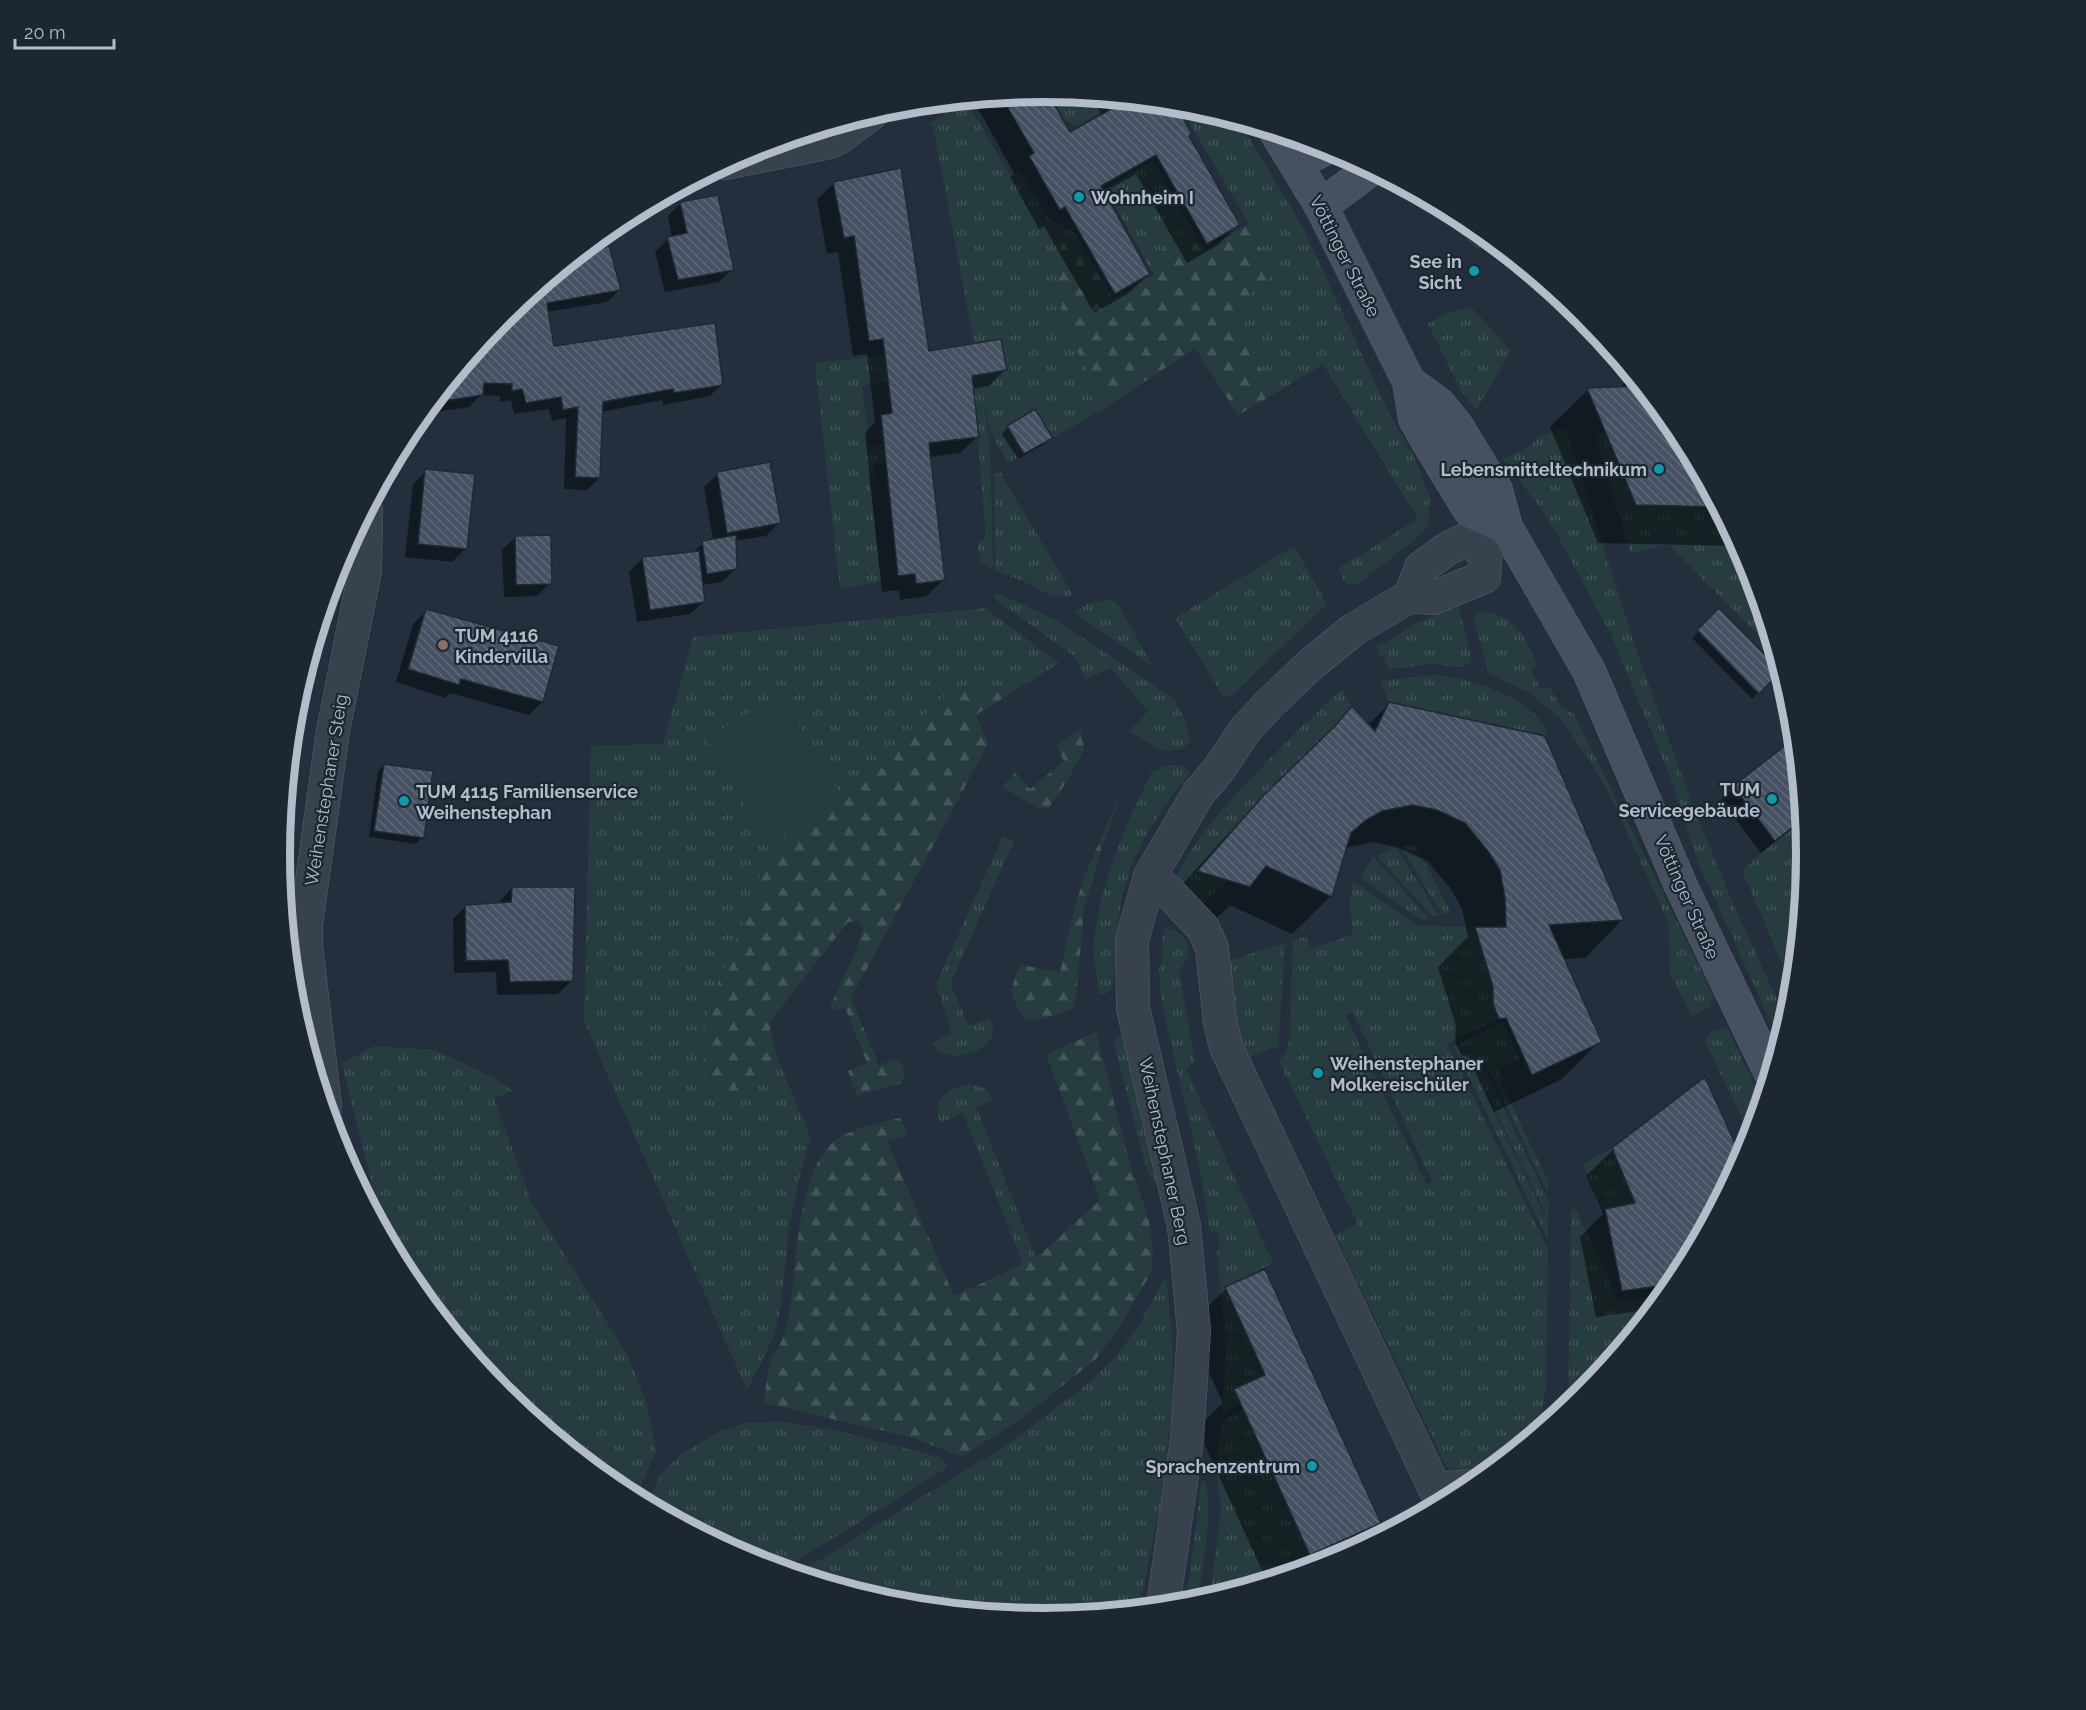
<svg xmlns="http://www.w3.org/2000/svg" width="2086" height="1710" font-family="Raleway,sans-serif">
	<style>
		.grass { fill: url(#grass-tufts); fill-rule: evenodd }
		.forest { fill: url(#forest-firs) }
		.park { fill: #263c3f }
		.shadow { fill: #0007 }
		.building { fill: url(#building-back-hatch); stroke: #1f2835; stroke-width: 1.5 }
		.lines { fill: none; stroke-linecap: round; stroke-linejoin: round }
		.street-casing { stroke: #565f6c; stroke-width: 34 }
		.secondary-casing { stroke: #565f6c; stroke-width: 34 }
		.street { stroke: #38414e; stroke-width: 33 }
		.secondary { stroke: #465061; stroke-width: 33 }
		.culture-dot { fill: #0f9aa8; stroke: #1d2633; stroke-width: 2 }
		.education-dot { fill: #8d6e63; stroke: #1d2633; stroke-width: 2 }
		.labels { text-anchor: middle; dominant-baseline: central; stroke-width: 4.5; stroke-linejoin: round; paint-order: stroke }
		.poi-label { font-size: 18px; font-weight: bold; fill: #b4bcc9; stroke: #1d2633; text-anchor: start }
		.street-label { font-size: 18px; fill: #b4bcc9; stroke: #1d2633 }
		.rim { fill: none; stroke: #b4bcc9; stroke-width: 8 }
	</style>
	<defs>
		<pattern id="grass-tufts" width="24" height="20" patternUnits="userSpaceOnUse" patternTransform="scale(1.5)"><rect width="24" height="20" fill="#263c3f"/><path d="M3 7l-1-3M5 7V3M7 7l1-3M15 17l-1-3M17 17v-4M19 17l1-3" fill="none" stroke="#435659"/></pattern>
		<pattern id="forest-firs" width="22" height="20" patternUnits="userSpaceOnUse" patternTransform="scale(1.5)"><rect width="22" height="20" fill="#263c3f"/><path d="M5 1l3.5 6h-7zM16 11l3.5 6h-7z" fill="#435659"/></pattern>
		<pattern id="building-back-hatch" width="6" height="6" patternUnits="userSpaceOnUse" patternTransform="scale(1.5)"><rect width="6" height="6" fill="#455162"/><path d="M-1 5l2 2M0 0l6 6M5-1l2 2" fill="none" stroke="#5d6877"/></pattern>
	</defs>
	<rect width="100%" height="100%" fill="#242f3e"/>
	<g class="grass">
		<polygon points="1049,92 1121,99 1121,100 1076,126 1065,120"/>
		<path d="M965,99L1010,175L1019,170L1049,218L1075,233L1061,244L1064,327L1108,406L1053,438L1034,409L1007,426L1024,454L1008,463L990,431L982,394L990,443L993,569C978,566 979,555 978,541L985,540V527L974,392L934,376L862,385L869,446L882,445L884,452L894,450L905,460L874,464L876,476L869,477L881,582L840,589L815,363L974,346L1007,370L1001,339L974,344L934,130L930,124L961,100Z"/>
		<polygon points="1179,105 1192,106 1239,121 1302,226 1391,417 1413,454 1430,498 1428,523 1422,534 1359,583 1350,586 1343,579 1339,568 1418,519 1323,364 1274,394 1239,325 1238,302 1268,281 1254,232"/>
		<polygon points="1153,160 1194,232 1146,260 1105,188"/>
		<path d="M1456,214L1467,220L1498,245L1476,248C1465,238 1455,230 1456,214Z"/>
		<polygon points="1538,278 1556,293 1547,304"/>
		<polygon points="1470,308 1475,311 1511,351 1476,410 1462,393 1428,324 1449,312"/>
		<polygon points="1565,427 1641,664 1692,803 1734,906 1787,1021 1780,1042 1698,862 1669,774 1610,633 1559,538 1539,506 1503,459 1521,451 1542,436"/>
		<polygon points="1605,433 1636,505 1719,507 1749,563 1776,653 1668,544 1631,554 1595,436"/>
		<path d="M1000,472L1073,595C1054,601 1044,591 1027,583C1017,578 1005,575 995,571L994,476Z"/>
		<polygon points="1294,546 1327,604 1234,693 1224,697 1175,618"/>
		<polygon points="994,594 1004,596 1056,620 1174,699 1185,719 1190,741 1183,749 1163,751 1129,731 1148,712 1111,668 1086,679 1073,655 997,601"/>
		<polygon points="1108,599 1116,602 1154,668 1075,613 1087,604"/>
		<polygon points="1458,605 1471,656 1471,661 1467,665 1462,667 1430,664 1388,669 1384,657 1379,655 1377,647 1417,623"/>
		<path d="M985,608L1059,663L1003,698L994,686L873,769L801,829L764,866L745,919L738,1103L777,1057L811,1139C800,1170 793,1204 788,1237C784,1267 784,1298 776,1328C769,1350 757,1370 747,1390L584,1021L591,746L663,744L693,637Z"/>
		<path d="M1483,611C1518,617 1525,637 1538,666L1531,669L1541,690L1550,687L1561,708L1574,714L1698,964L1713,997L1709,1008L1692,1016L1673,980L1670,974L1669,924L1613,801L1594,767L1560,718L1531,694L1489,673L1474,619L1478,612Z"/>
		<path d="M1433,675C1466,676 1541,700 1548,737L1389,702L1381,681Z"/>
		<path d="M1342,689L1352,706L1335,726L1263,796L1197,870L1228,880L1204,904L1175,881C1194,838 1226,804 1259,770C1286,742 1313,715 1342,689Z"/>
		<path d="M1173,765L1183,766L1190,773C1166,802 1139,841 1128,876C1116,911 1116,950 1113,987L1106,994H1099C1097,977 1093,959 1094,943C1098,888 1127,822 1151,773L1164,766Z"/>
		<polygon points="1803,819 1806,855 1793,988 1742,871 1775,841"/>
		<path d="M1003,836L1014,841L950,984L969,1026L990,1018C992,1024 995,1031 992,1037C984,1052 958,1060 943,1053C938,1051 936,1047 932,1043L952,1033L936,984Z"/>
		<polygon points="1415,844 1451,913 1443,915 1400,846"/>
		<polygon points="1396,847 1439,916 1432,916 1377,856"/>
		<polygon points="1373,857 1374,857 1429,919 1421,920 1360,878"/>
		<path d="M1353,881L1418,926L1475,927L1493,987V1004L1499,1019L1447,1044L1548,1249L1546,1384L1540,1430L1492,1469L1465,1471L1448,1470L1335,1235L1358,1224L1279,1061L1286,1053L1290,1039L1293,940L1306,937L1311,948L1353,935L1350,902ZM1353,1012L1432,1181L1427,1185L1345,1015Z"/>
		<path d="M1166,928C1177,928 1183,937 1189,946L1188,956L1179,972L1195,1062L1186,1069L1273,1263L1225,1287L1265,1375L1234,1389L1240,1402L1222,1415L1226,1349L1217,1253L1220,1245L1217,1232L1210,1231L1200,1169L1162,1005L1159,970L1162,960L1163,931Z"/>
		<path d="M1285,943L1278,1048L1273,1047L1250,1058C1231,1030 1231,993 1230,960Z"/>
		<polygon points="1503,1022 1520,1059 1498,1070 1502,1079 1501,1082 1548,1181 1548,1193 1486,1064 1483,1065 1549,1202 1548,1218 1468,1055 1466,1056 1548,1222 1548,1240 1454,1046"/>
		<polygon points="1724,1028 1729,1031 1762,1101 1751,1137 1705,1041 1705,1038 1711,1032"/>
		<polygon points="1120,1035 1126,1037 1158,1178 1155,1182 1151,1179 1147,1170 1113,1040"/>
		<polygon points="374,1046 435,1050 490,1076 513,1091 494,1098 531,1201 628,1356 647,1404 656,1452 635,1498 619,1490 503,1395 408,1279 385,1236 342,1064"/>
		<polygon points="969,1084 987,1089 993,1100 976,1107 1036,1258 1023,1264 963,1113 940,1123 938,1117 938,1102 951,1090"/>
		<polygon points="1612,1148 1635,1203 1600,1211 1583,1164"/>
		<polygon points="1576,1209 1619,1301 1663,1297 1583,1395 1568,1407 1571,1210"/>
		<polygon points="1166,1276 1173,1347 1172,1408 1160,1506 1143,1589 1136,1609 1043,1618 894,1604 797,1574 1005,1446 1080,1390 1114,1359 1137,1328"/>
		<polygon points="1243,1409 1310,1555 1264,1582 1210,1598 1221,1510 1216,1465 1221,1422"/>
		<polygon points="783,1422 830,1429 939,1457 947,1465 945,1469 782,1570 750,1560 647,1505 661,1474 679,1456 718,1432 745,1423"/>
		<path d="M1203,1480L1205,1481C1213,1519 1202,1563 1198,1602L1186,1604L1201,1484Z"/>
	</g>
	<g class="forest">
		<polygon points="1249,224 1271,270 1268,281 1238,302 1239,325 1274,394 1238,415 1195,348 1108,406 1064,327 1057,281 1061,244 1075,233 1113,298 1154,275 1146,260 1194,232 1205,250"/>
		<polygon points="961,686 994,686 1003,698 976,715 988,744 851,998 879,1065 893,1060 901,1062 905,1074 902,1083 857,1096 848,1071 867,1063 845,1007 832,1011 830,1007 857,949 863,928 859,921 848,922 769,1023 777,1057 738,1103 717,1099 704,1070 703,1030 720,976 745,919 764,866 801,829 873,769 937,702"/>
		<polygon points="1081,730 1084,750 1067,781 1049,808 1038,808 1002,787 1015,773 1030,789 1064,761 1056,745"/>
		<path d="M1120,797L1103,844L1084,910L1076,997L1073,1008L1056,1015L1027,1022C1011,998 1007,991 1021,965L1060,972L1074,910L1086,872Z"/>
		<path d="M1096,1032L1129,1161L1149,1220L1153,1252L1151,1273L1117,1331L1096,1359L1022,1418L962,1457L914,1438L764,1403C766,1390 766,1370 772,1358C779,1346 784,1339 787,1325C798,1275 794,1180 831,1144C846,1130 880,1122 900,1118L906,1129V1136L887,1141L954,1296L1036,1258L1100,1200L1046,1054Z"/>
	</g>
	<g class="park">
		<polygon points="780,694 843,799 768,844 706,739"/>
		<polygon points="1802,902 1793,988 1770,937"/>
	</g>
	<g class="shadow">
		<polygon points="1045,92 1070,134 1102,116 1091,96 1174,104 1190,134 1188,136 1238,225 1218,245 1187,263 1136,174 1103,192 1149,273 1129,293 1094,313 1044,226 1039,229 1010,177 1014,173 975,103 980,98"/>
		<polygon points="834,183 927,353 1005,370 989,386 972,389 977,437 960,453 929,457 943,580 927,596 900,600 899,590 882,592 865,433 875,422 867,354 853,356 838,252 827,254 817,200"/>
		<polygon points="681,203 732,269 719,282 665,292 655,252 668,239 672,238 668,216"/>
		<polygon points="574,257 619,290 607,302 547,312 553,348 722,384 710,396 663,405 662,400 601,412 599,478 587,490 564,489 566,418 552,421 549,409 514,414 511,400 500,402 500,396 481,395 469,407 422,414 503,315"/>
		<polygon points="1632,375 1678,431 1739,546 1598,543 1550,427 1588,390 1619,389"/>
		<polygon points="1008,427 1051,437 1045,444 1018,459 1002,434"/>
		<polygon points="426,471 465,549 452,562 405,557 413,484"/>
		<polygon points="718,474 779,523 766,536 734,541 735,569 722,582 702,585 704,601 690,614 637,622 629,572 642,559 691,554 703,543 713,540 704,487"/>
		<polygon points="516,537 550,583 537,596 504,597 502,550"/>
		<polygon points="1719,610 1779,672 1752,699 1692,638"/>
		<polygon points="426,611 542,702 529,715 450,693 445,698 396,682 413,624"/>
		<polygon points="1390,703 1622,920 1585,958 1563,959 1600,1041 1562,1079 1494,1112 1468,1055 1462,1056 1455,1042 1456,1026 1438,967 1468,937 1462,909 1451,889 1427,861 1399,848 1374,842 1345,848 1330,897 1292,934 1230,905 1211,924 1160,909 1226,836 1352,708 1368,725"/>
		<polygon points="293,718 296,719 290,750"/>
		<polygon points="1795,740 1803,821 1761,853 1721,800 1734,787"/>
		<polygon points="384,765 422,837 416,844 369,837 378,771"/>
		<polygon points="512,888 571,981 558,994 497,995 496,972 454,973 453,919 466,906 499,904 499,902"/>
		<polygon points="1704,1079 1741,1160 1678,1279 1653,1309 1596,1317 1580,1237 1603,1214 1586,1176 1613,1150"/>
		<polygon points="1226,1289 1379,1522 1348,1554 1335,1561 1267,1581 1197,1428 1223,1403 1188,1326"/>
	</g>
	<g class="building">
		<polygon points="1047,92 1070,132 1127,100 1175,105 1192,134 1189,136 1240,225 1207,244 1156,155 1101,186 1150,274 1115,294 1065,207 1060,210 1029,156 1034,153 1001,96"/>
		<polygon points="901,168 929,351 1001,339 1007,370 972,376 979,437 929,443 945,580 916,584 915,574 898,576 881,415 892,413 883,339 869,341 854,236 844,238 833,182"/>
		<polygon points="718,195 734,270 678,280 667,237 687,233 680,202"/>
		<polygon points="609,246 621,290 547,303 554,346 715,323 723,385 674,393 673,389 603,402 600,478 575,477 578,407 563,410 561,397 526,403 522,389 512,391 512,384 484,383 483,395 431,403 504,315 576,255"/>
		<polygon points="1641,386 1678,431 1719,507 1636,505 1587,388"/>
		<polygon points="1035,409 1053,438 1024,454 1007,426"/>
		<polygon points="770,462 781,523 727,533 717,472"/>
		<polygon points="425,469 475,474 467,549 418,544"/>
		<polygon points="551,535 552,584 516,585 515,536"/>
		<polygon points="736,535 737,569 707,574 702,541"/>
		<polygon points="699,551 705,602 650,610 642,557"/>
		<polygon points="1719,608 1781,671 1759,694 1697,630"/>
		<polygon points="426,609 559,646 543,702 461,679 459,685 408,669"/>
		<polygon points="1389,702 1545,736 1624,920 1549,925 1602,1042 1532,1075 1506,1018 1499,1019 1493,1004 1493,987 1475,927 1506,927 1505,898 1500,870 1488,851 1465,823 1437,810 1413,805 1382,811 1366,820 1351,833 1332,897 1266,866 1250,887 1197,871 1263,796 1335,726 1352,706 1375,731"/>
		<polygon points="1795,738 1803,819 1775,841 1733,786"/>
		<polygon points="384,764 433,771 424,838 374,831"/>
		<polygon points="512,887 575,887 573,981 510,982 508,960 466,961 465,905 511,902"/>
		<polygon points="1705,1077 1742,1159 1674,1284 1622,1291 1605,1209 1635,1203 1612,1148"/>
		<polygon points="1265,1269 1381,1523 1310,1555 1234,1389 1265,1375 1225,1287"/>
	</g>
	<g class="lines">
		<defs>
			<g id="street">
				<polyline points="725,163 830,142 840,137 872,113"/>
				<polyline points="1410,596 1421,568 1447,549 1463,541 1486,550"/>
				<polyline points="1150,876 1167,890 1203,928 1212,948 1220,1022 1226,1047 1435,1489 1472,1486"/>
				<polyline points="325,1106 306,946 306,924 333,731 365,571 366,510"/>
				<polyline points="1163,1607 1187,1439 1194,1331 1184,1226 1133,1008 1132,940 1150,876 1198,794 1219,769 1245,730 1270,703 1310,665 1353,630 1410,596 1433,598 1484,577 1486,550"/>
			</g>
			<g id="secondary">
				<polyline points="1276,132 1321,206 1409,382 1415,419 1428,442 1470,511 1506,527"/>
				<polyline points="1296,164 1328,147"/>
				<polyline points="1321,206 1371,169"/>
				<polyline points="1409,382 1440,405 1456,425 1496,490 1506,527 1589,671 1681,886 1771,1074"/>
			</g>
		</defs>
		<use href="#street" class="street-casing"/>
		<use href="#secondary" class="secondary-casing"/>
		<use href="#street" class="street"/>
		<use href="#secondary" class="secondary"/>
	</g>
	<g class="culture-dot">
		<circle cx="1079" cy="197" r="6"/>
		<circle cx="1474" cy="271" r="6"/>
		<circle cx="1659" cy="469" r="6"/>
		<circle cx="1772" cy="799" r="6"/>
		<circle cx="404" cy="801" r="6"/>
		<circle cx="1318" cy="1073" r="6"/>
		<circle cx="1312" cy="1466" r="6"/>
	</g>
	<circle class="education-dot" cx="443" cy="645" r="6"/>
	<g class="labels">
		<g class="poi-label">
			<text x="1091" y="197">Wohnheim I</text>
			<text x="1462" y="261" text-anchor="end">See in<tspan x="1462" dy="21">Sicht</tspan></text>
			<text x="1647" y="469" text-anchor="end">Lebensmitteltechnikum</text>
			<text x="455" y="635">TUM 4116<tspan x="455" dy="21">Kindervilla</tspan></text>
			<text x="1760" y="789" text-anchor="end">TUM<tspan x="1760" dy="21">Servicegebäude</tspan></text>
			<text x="416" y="791">TUM 4115 Familienservice<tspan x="416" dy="21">Weihenstephan</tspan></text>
			<text x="1330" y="1063">Weihenstephaner<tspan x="1330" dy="21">Molkereischüler</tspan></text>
			<text x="1300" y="1466" text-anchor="end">Sprachenzentrum</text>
		</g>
		<g class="street-label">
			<text transform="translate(1345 256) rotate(63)">Vöttinger Straße</text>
			<text transform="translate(326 790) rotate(-81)">Weihenstephaner Steig</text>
			<text transform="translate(1687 897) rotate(66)">Vöttinger Straße</text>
			<text transform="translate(1165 1151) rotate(78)">Weihenstephaner Berg</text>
		</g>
	</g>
	<path d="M0 0H2086V1710H0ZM290 855a753 753 0 1 1 1506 0a753 753 0 1 1-1506 0Z" fill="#1d2633" fill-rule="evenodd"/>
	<path class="rim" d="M290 855a753 753 0 1 1 1506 0a753 753 0 1 1-1506 0Z"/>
	<path d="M15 39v9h99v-9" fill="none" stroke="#b4bcc9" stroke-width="3"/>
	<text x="24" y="39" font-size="18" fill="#b4bcc9" stroke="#1d2633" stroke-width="4.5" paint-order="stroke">20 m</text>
</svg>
